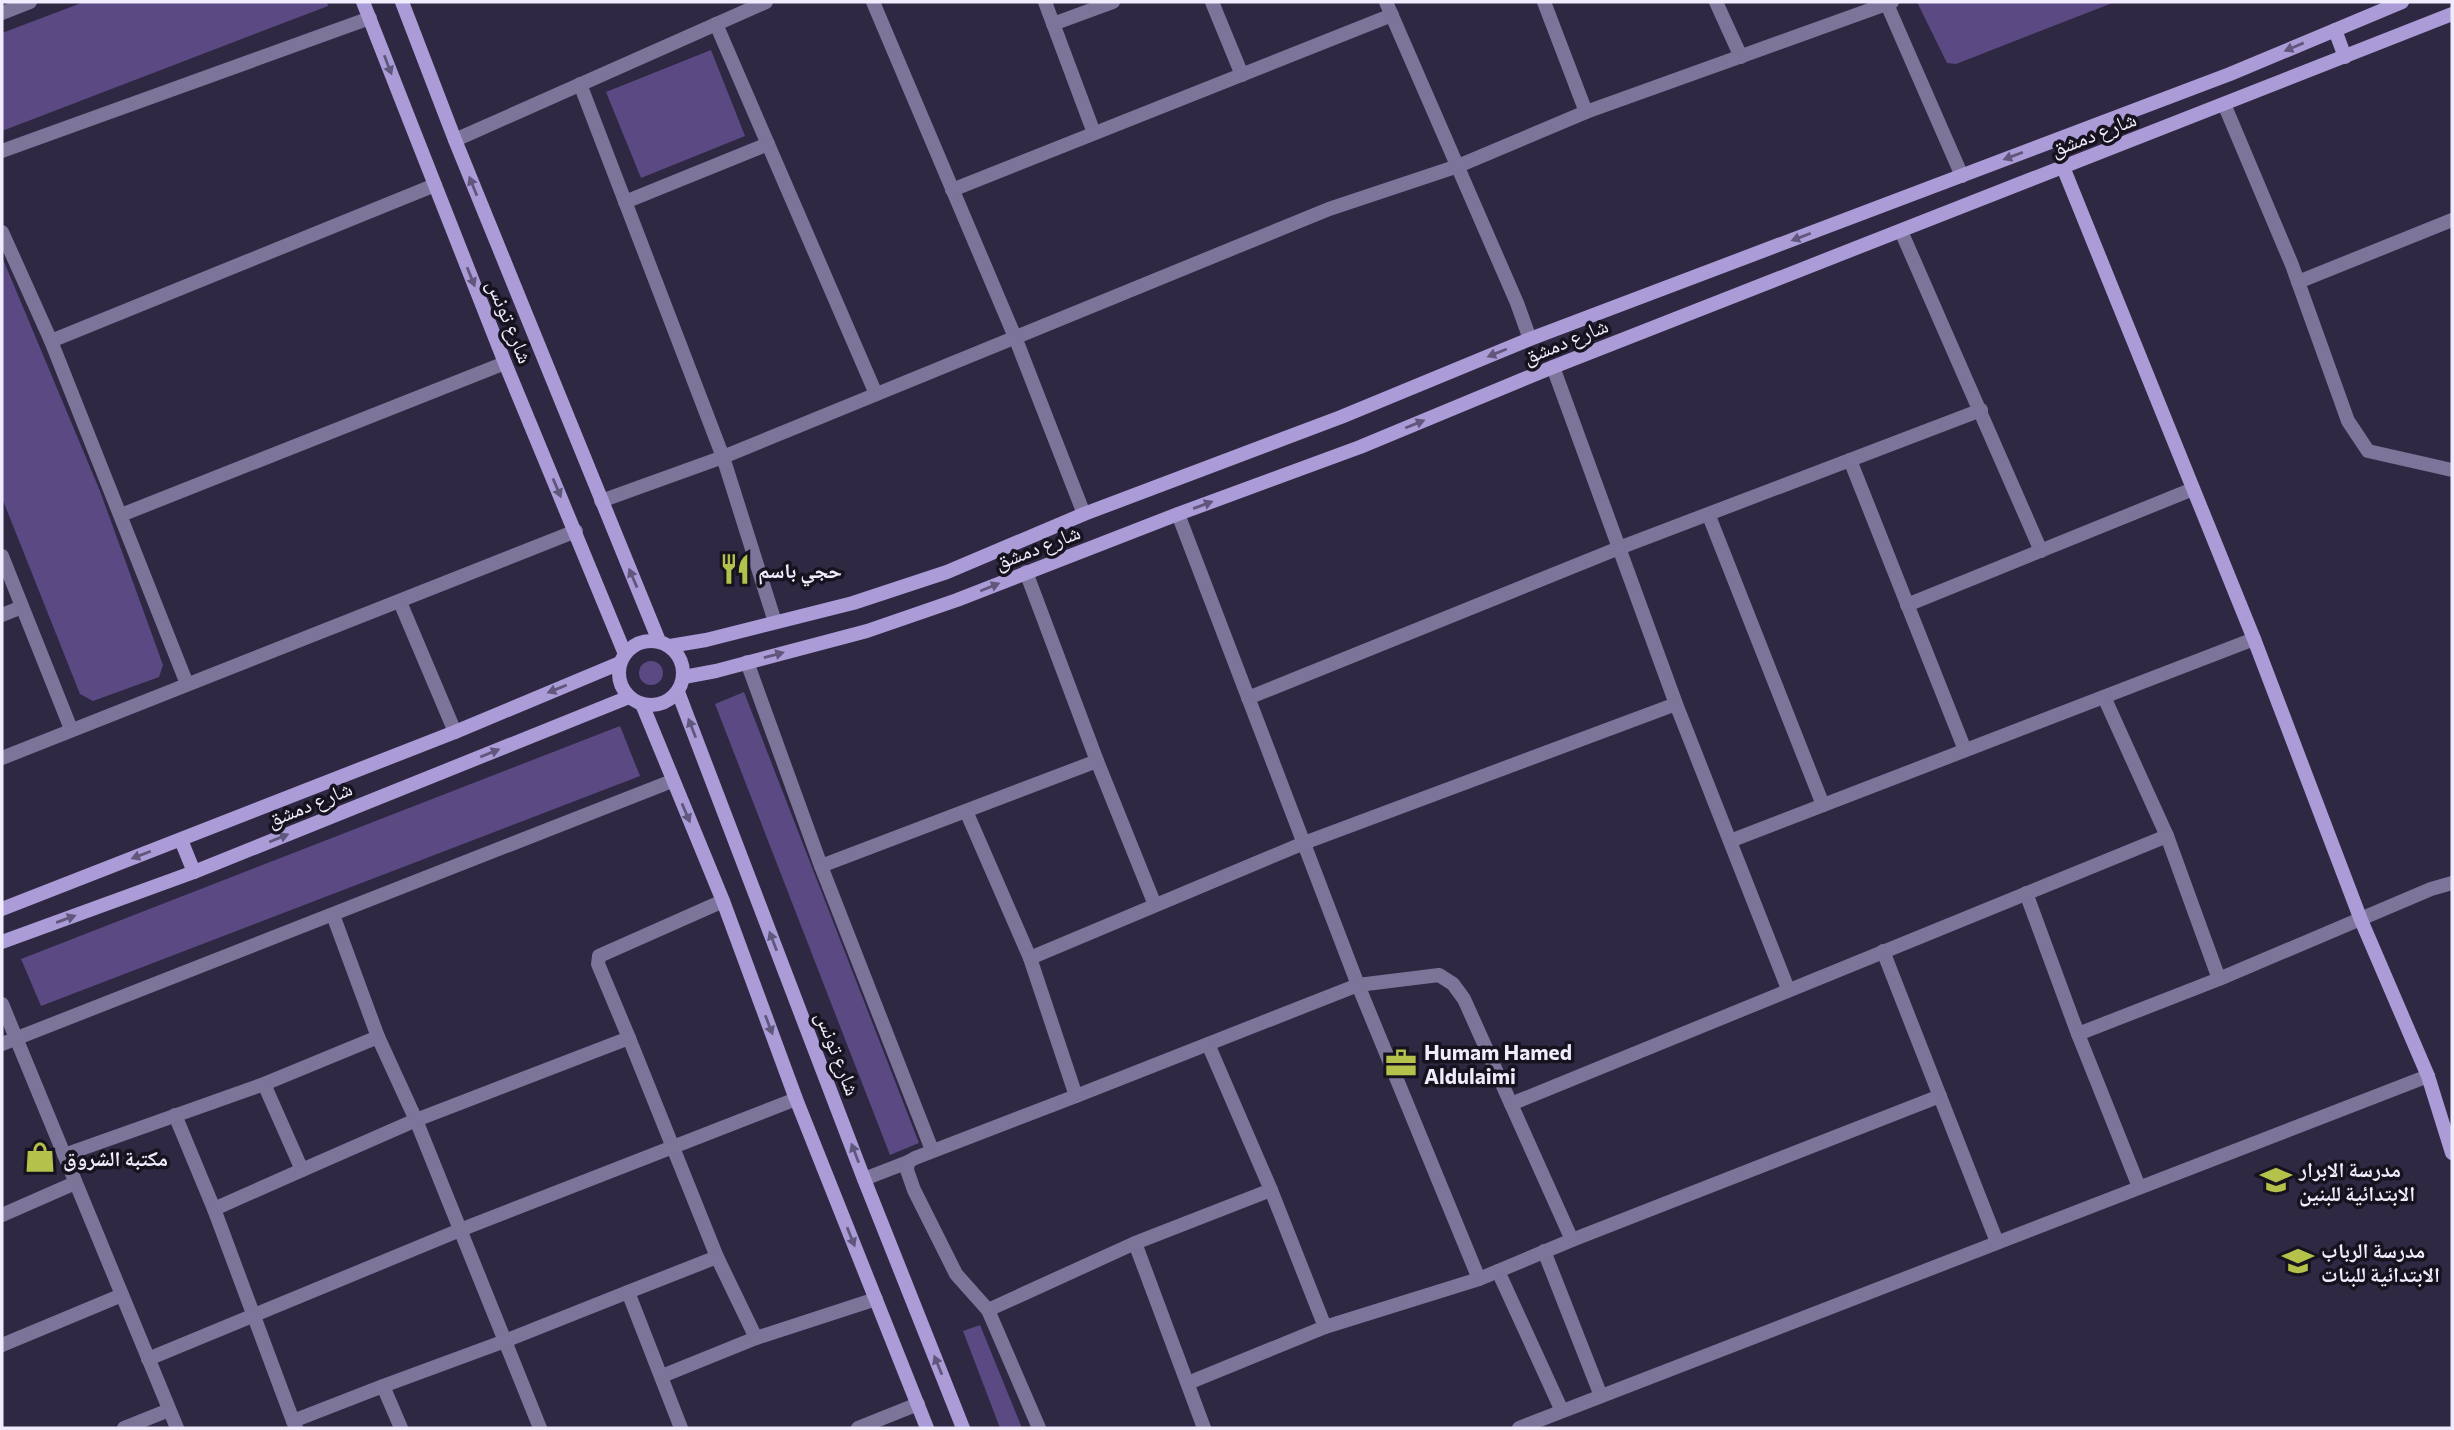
<svg xmlns="http://www.w3.org/2000/svg" width="2454" height="1430" font-family="Commissioner,'Noto Naskh Arabic',sans-serif">
	<style>
		.green { fill: #5a4983 }
		.lines { fill: none; stroke-linecap: round; stroke-linejoin: round }
		.street { stroke: #7d749a; stroke-width: 14 }
		.secondary { stroke: #ab9cd8; stroke-width: 14 }
		.oneway { fill: #60587c }
		.labels { text-anchor: middle; dominant-baseline: central; stroke-width: 7; stroke-linejoin: round; paint-order: stroke }
		.street-label { font-size: 21px; fill: #f0ecfd; stroke: #16131f }
		.poi-label { font-size: 21px; font-weight: bold; fill: #f0ecfd; stroke: #16131f; text-anchor: start }
	</style>
	<rect width="100%" height="100%" fill="#2f2842"/>
	<g class="green">
		<polygon points="84,2 327,2 328,6 2,131 2,33"/>
		<polygon points="1917,2 2115,2 1956,64 1947,63"/>
		<polygon points="711,50 745,136 641,178 606,92"/>
		<polygon points="2,257 100,491 163,665 159,677 93,701 80,694 2,498"/>
		<circle cx="651" cy="673" r="12"/>
		<polygon points="744,692 919,1143 890,1155 715,704"/>
		<polygon points="620,726 640,776 41,1006 21,959"/>
		<polygon points="980,1325 1022,1428 1000,1428 963,1331"/>
	</g>
	<g class="lines">
		<g class="street">
			<polyline points="873,2 1015,337 1084,514"/>
			<polyline points="1045,2 1094,133"/>
			<polyline points="1212,2 1242,75"/>
			<polyline points="1386,2 1517,303 1530,339"/>
			<polyline points="1544,2 1586,112"/>
			<polyline points="1716,2 1741,57"/>
			<polyline points="1886,2 1962,176"/>
			<polyline points="2,13 30,2"/>
			<polyline points="716,24 876,394"/>
			<polyline points="1053,24 1113,2"/>
			<polyline points="580,84 723,457 601,501"/>
			<polyline points="2224,104 2292,265 2348,421 2368,451 2452,470"/>
			<polyline points="455,140 766,2"/>
			<polyline points="2,151 370,18"/>
			<polyline points="952,190 1392,15"/>
			<polyline points="625,202 768,144"/>
			<polyline points="1901,231 2041,551"/>
			<polyline points="2,232 51,341 435,185"/>
			<polyline points="2298,282 2452,220"/>
			<polyline points="51,341 187,684"/>
			<polyline points="1553,367 1676,704 1788,989"/>
			<polyline points="1850,460 1965,750"/>
			<polyline points="1178,514 1358,985 1479,1279"/>
			<polyline points="121,515 505,363"/>
			<polyline points="1709,516 1823,805"/>
			<polyline points="2,556 71,729"/>
			<polyline points="1026,572 1097,761 1155,905"/>
			<polyline points="400,602 455,732"/>
			<polyline points="1907,605 2193,489"/>
			<polyline points="2,615 22,607"/>
			<polyline points="775,622 723,457 1329,209 1458,166 1586,112 1892,2"/>
			<polyline points="747,662 821,866 932,1150"/>
			<polyline points="2104,697 2167,836 2219,979"/>
			<polyline points="1248,698 1619,548 1981,410"/>
			<polyline points="2,758 576,531"/>
			<polyline points="966,811 1030,958"/>
			<polyline points="1730,841 2254,639"/>
			<polyline points="821,866 1097,761"/>
			<polyline points="2026,893 2078,1034 2139,1187"/>
			<polyline points="333,915 378,1037 416,1120 540,1428"/>
			<polyline points="1883,951 1997,1242"/>
			<polyline points="2,1004 177,1428"/>
			<polyline points="2078,1034 2219,979 2431,889 2452,883"/>
			<polyline points="629,1038 717,1257"/>
			<polyline points="2,1044 672,781"/>
			<polyline points="1208,1044 1358,985 1439,975 1453,984 1464,999 1511,1104"/>
			<polyline points="264,1084 378,1037"/>
			<polyline points="1076,1096 1208,1044 1271,1190 1325,1327"/>
			<polyline points="175,1115 214,1209"/>
			<polyline points="64,1155 264,1084 302,1170 214,1209 293,1421"/>
			<polyline points="302,1170 416,1120 629,1038 598,964 599,956 723,901"/>
			<polyline points="864,1179 908,1162"/>
			<polyline points="2,1215 75,1183"/>
			<polyline points="1572,1240 1940,1096"/>
			<polyline points="1135,1243 1204,1428"/>
			<polyline points="1544,1251 1601,1396"/>
			<polyline points="1498,1271 1562,1411"/>
			<polyline points="988,1310 1135,1243 1271,1190"/>
			<polyline points="2,1345 122,1295"/>
			<polyline points="148,1359 460,1230 796,1099"/>
			<polyline points="662,1376 756,1338"/>
			<polyline points="1188,1383 1325,1327 1479,1279 1572,1240 1511,1104 2167,836"/>
			<polyline points="383,1386 505,1341 628,1292"/>
			<polyline points="124,1428 169,1410"/>
			<polyline points="296,1428 293,1421 383,1386 401,1428"/>
			<polyline points="681,1428 628,1292 717,1257 756,1338 876,1299"/>
			<polyline points="858,1428 918,1404"/>
			<polyline points="1039,1428 988,1310 956,1274 914,1190 907,1170 908,1162 915,1158 1076,1096 1030,958 1304,843 1676,704"/>
			<polyline points="1519,1428 2428,1076"/>
		</g>
		<g class="secondary">
			<polyline points="363,2 505,363 625,654"/>
			<polyline points="402,2 455,140 659,641"/>
			<polyline points="2335,30 2345,57"/>
			<polyline points="2063,167 2254,639 2361,920 2428,1076 2452,1153"/>
			<circle cx="651" cy="673" r="32"/>
			<polyline points="670,646 706,640 853,603 947,572 1084,514 1341,417 1530,339 2230,74 2402,2"/>
			<polyline points="684,677 716,671 867,631 957,600 1178,514 1360,447 1553,367 2452,14"/>
			<polyline points="678,692 864,1179 963,1428"/>
			<polyline points="642,704 723,901 796,1099 927,1428"/>
			<polyline points="181,840 194,872"/>
			<polyline points="2,909 455,732 620,663"/>
			<polyline points="2,942 194,872 629,697"/>
		</g>
	</g>
	<defs><path id="oneway-solid" d="M-6-.8H1V-3.2L6.5 0L1 3.2V.8H-6Z" transform="scale(1.75)"/></defs>
	<g class="oneway">
		<use href="#oneway-solid" transform="translate(2294 47) rotate(157)"/>
		<use href="#oneway-solid" transform="translate(388 65) rotate(69)"/>
		<use href="#oneway-solid" transform="translate(2013 156) rotate(159)"/>
		<use href="#oneway-solid" transform="translate(473 186) rotate(-112)"/>
		<use href="#oneway-solid" transform="translate(1801 237) rotate(159)"/>
		<use href="#oneway-solid" transform="translate(471 277) rotate(68)"/>
		<use href="#oneway-solid" transform="translate(1497 353) rotate(158)"/>
		<use href="#oneway-solid" transform="translate(1415 424) rotate(-22)"/>
		<use href="#oneway-solid" transform="translate(557 488) rotate(67)"/>
		<use href="#oneway-solid" transform="translate(1203 505) rotate(-20)"/>
		<use href="#oneway-solid" transform="translate(633 578) rotate(-113)"/>
		<use href="#oneway-solid" transform="translate(990 587) rotate(-22)"/>
		<use href="#oneway-solid" transform="translate(774 655) rotate(-15)"/>
		<use href="#oneway-solid" transform="translate(557 689) rotate(158)"/>
		<use href="#oneway-solid" transform="translate(692 728) rotate(-111)"/>
		<use href="#oneway-solid" transform="translate(490 753) rotate(-22)"/>
		<use href="#oneway-solid" transform="translate(686 813) rotate(67)"/>
		<use href="#oneway-solid" transform="translate(279 838) rotate(-22)"/>
		<use href="#oneway-solid" transform="translate(141 855) rotate(159)"/>
		<use href="#oneway-solid" transform="translate(66 919) rotate(-20)"/>
		<use href="#oneway-solid" transform="translate(773 941) rotate(-111)"/>
		<use href="#oneway-solid" transform="translate(769 1025) rotate(69)"/>
		<use href="#oneway-solid" transform="translate(855 1153) rotate(-111)"/>
		<use href="#oneway-solid" transform="translate(851 1237) rotate(68)"/>
		<use href="#oneway-solid" transform="translate(938 1365) rotate(-112)"/>
	</g>
	<defs>
		<symbol id="restaurant-bare" viewBox="-9 -9 18 18"><path d="M-5-6h1v4h1v-4h1v4h1v-4h1v5L-1.5 .5V6h-2V.5L-5-1ZM5-6V6H3V1.5H1.5Q1.5-4 5-6Z" fill="#b4c24b" stroke="#16131f" stroke-width="2.5" paint-order="stroke"/></symbol>
		<symbol id="office-bare" viewBox="-9 -9 18 18"><path d="M-6-3h4V-5.5h4V-3h4V5H-6ZM-1-4.5V-3h2v-1.5ZM-6 0V1H6V0Z" fill="#b4c24b" stroke="#16131f" stroke-width="2.5" paint-order="stroke"/></symbol>
		<symbol id="shop-bare" viewBox="-9 -9 18 18"><path d="M-5-2.5h2.3a2.7 3.5 0 0 1 5.4 0H5L5.5 6h-11ZM-1.5-2.5h3a1.5 2.3 0 0 0-3 0Z" fill="#b4c24b" stroke="#16131f" stroke-width="2.5" paint-order="stroke"/></symbol>
		<symbol id="school-bare" viewBox="-9 -9 18 18"><path d="M0-5L7-2L0 1L-7-2ZM-4 1L0 2.5L4 1V4Q0 6-4 4Z" fill="#b4c24b" stroke="#16131f" stroke-width="2.5" paint-order="stroke"/></symbol>
	</defs>
	<g fill-rule="evenodd">
		<use href="#restaurant-bare" x="713" y="547" width="44" height="44"/>
		<use href="#office-bare" x="1379" y="1041" width="44" height="44"/>
		<use href="#shop-bare" x="18" y="1135" width="44" height="44"/>
		<use href="#school-bare" x="2254" y="1158" width="44" height="44"/>
		<use href="#school-bare" x="2276" y="1239" width="44" height="44"/>
	</g>
	<g class="labels">
		<g class="street-label">
			<text transform="translate(2093 133) rotate(-21)">شارع دمشق</text>
			<text transform="translate(511 321) rotate(68)">شارع تونس</text>
			<text transform="translate(1565 340) rotate(-22)">شارع دمشق</text>
			<text transform="translate(1037 546) rotate(-21)">شارع دمشق</text>
			<text transform="translate(309 803) rotate(-22)">شارع دمشق</text>
			<text transform="translate(839 1053) rotate(69)">شارع تونس</text>
		</g>
		<g class="poi-label">
			<text x="758" y="569">حجي باسم</text>
			<text x="1424" y="1051">Humam Hamed<tspan x="1424" dy="24">Aldulaimi</tspan></text>
			<text x="63" y="1157">مكتبة الشروق</text>
			<text x="2299" y="1168">مدرسة الابرار<tspan x="2299" dy="24">الابتدائية للبنين</tspan></text>
			<text x="2321" y="1249">مدرسة الرباب<tspan x="2321" dy="24">الابتدائية للبنات</tspan></text>
		</g>
	</g>
	<rect width="2454" height="1430" fill="none" stroke="#f0ecfd" stroke-width="7"/>
</svg>
